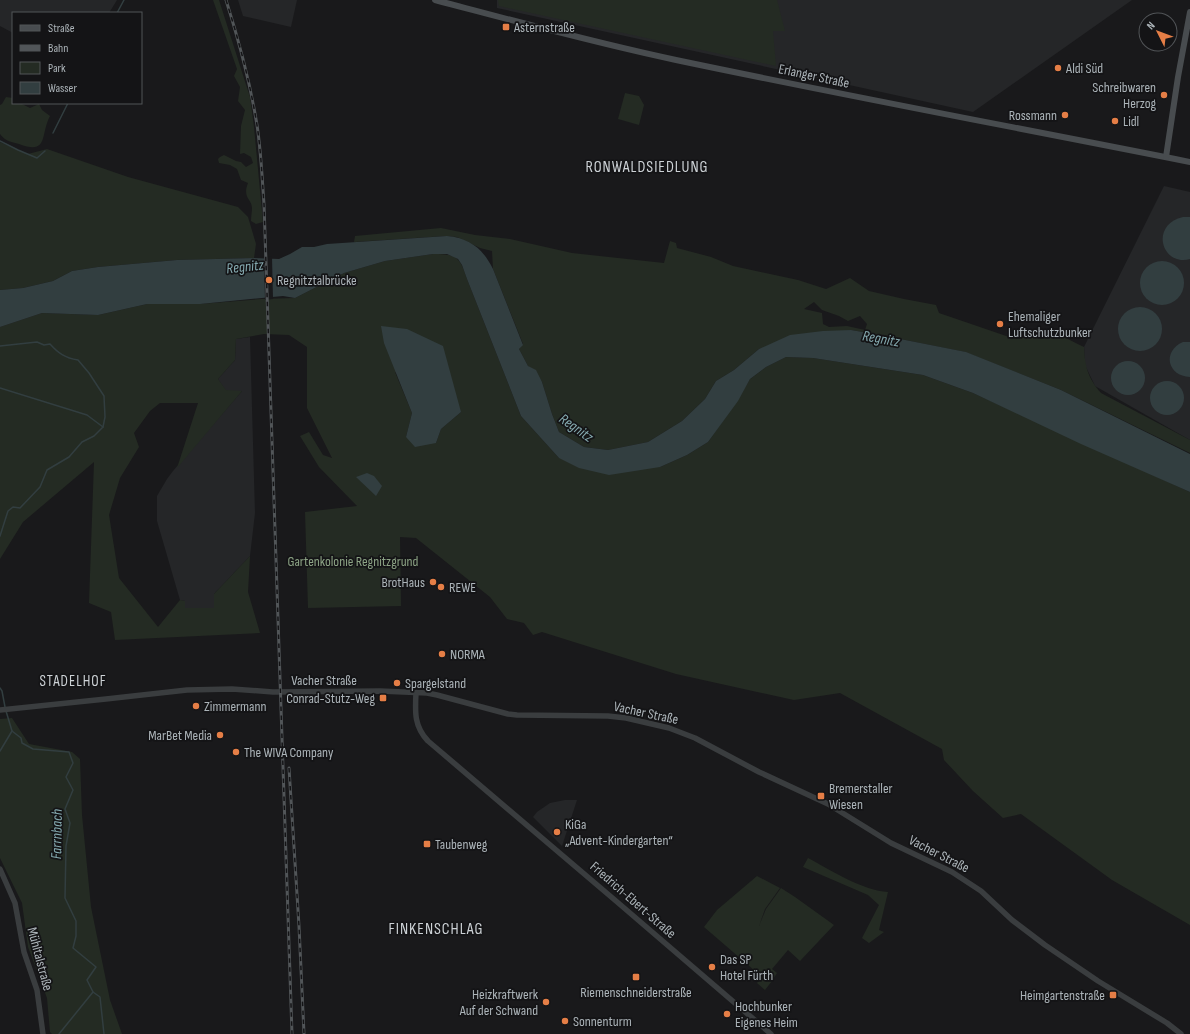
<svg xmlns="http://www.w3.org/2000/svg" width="1190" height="1034" font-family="'Sofia Sans Condensed',sans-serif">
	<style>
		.built { fill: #252628 }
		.green { fill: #242b23; fill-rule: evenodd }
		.water { fill: #323e40 }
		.pier { fill: #19191b }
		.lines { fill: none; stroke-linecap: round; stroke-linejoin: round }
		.stream { stroke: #323e40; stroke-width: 1.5 }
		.tertiary { stroke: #3a3d3f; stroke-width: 5.5 }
		.secondary { stroke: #484c4f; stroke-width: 6 }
		.rail-casing { stroke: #515558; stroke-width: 3 }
		.rail { stroke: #141416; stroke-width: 1.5; stroke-dasharray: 4.5; stroke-linecap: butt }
		.poi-dot { fill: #e57e46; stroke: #141416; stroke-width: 1.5 }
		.labels { text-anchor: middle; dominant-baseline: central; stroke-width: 3.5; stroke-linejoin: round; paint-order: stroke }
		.poi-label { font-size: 14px; fill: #acb4b9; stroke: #141416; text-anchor: start }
		.street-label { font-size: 14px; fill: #acb4b9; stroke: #141416 }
		.park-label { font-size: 14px; fill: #8ca385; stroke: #141416 }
		.water-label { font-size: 15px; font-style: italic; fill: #86abb1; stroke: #141416 }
		.neighbourhood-label { font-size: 15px; letter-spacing: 1px; fill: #cdd2d6; stroke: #141416 }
		.quarter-label { font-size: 16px; letter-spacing: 1px; fill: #cdd2d6; stroke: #141416 }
	</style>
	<rect width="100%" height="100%" fill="#19191b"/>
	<g class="built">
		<polygon points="0,0 117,0 109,13 13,13 13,33 0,26"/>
		<polygon points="238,0 297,0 291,27 243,16"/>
		<polygon points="497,0 1132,0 973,112 497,8"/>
		<polygon points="1164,186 1190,192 1190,440 1095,386 1085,365 1084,347"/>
		<polygon points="250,337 255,513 250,556 214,594 214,609 185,608 185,601 180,600 157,521 157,496 167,479 173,471 242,391 226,391 218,379 235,360 236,339"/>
		<polygon points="565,800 577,800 562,846 533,817 537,812 550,803"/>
	</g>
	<g class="green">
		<path d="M213,0H219L250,97L254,127L263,222L256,224L251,221C251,216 252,212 252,208C252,199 242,198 248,183L241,180L237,169L230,165L219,163L218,159L220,157L224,155L236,161L241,162L246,167L253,163L251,157L244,153L240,154L241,126L245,110L238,101L240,87L234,76L237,69Z"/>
		<polygon points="498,0 777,0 785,31 773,31 776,66 499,6"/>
		<polygon points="625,93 639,96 644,105 639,125 618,119"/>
		<path d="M6,97L13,98V103H20L30,108L39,104L42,110L50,116C40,135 49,155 19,144C11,142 5,141 0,134V105L2,104Z"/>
		<polygon points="0,142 28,154 47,149 128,177 238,207 248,217 256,244 254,258 177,260 98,267 72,271 53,281 23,288 0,290"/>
		<path d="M441,228L475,235L510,239L572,253L664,263L670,241L676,243L677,248L711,257L733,266L798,280L826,289L850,278L869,291L904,299L936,305L939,313L1012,338L1020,337L1031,338C1045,324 1069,340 1084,347C1085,367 1088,378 1101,393L1190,440V453L1061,390L965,352L880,335L851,330L759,349L734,370L716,381L705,399L682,421L648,442L608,450L584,447L559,432L552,414L542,382L528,366L519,349L523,344L493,269L492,251L480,248L457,237L446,236L354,242L355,236ZM814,302L822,310L839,316L848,321L860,316L867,324L865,330L847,326L829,327L823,324L822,313L804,309Z"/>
		<path d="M433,254C457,254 460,257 467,279L521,416L559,458L660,467L687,455L708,442L737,401L750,379L766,367L786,357L813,358L923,375L973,393L1190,492V925L1112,880L1021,814L1003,818L973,791L944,760L942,749L840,693L794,700L676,674L542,632L533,635L524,623L507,619L490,597L416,538L400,537L401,606L308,608L305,512L357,506L319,467L300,436L309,432L323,455L332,458L307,408V347L289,335L264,334L236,339L235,360L218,379L226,390L242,391L177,468L198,403H160L150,411L134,433L139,447L120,478L109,515L119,578L158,627L180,600L185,601V608H214V594L250,556L248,592L260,633L115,640L111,612L89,603L94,462L23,522L0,559V327L42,313L98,315L147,304H200L261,299L295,298L344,273L385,261ZM395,372L461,412L441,429L436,443L406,437L412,413Z"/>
		<polygon points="12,718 29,744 72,752 80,759 82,815 91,907 110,1000 122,1034 52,1034 50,1032 47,998 28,947 22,903 0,858 0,719"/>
		<path d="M808,858C830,870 864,891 888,892L879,930L884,932L869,943L862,938L879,905L868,895L803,867Z"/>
		<polygon points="757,876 780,888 765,909 759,926 766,909 781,888 795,897 834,925 800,961 788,950 772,969 777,973 772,981 765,990 757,983 762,977 704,927 717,910"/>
	</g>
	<g class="water">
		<path d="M1183,217H1190V259C1162,267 1149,225 1183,217Z"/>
		<path d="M447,236C470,238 483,249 493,269L523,345L519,349L528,366L536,370L542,382L552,414L559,432L584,447L608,450L648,442L682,421L705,399L716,381L734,370L759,349L790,335L823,331L851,330L880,335L966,352L1061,390L1190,454V492L1081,444L973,393L923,375L813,358L786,357L766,367L750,379L738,401L708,442L687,455L660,467L609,475L579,468L559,458L521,416L467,279L462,265L458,259L447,254H433L385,261L344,273L295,298L283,296L200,304H147L98,315L42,313L0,327V290L23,288L53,281L72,271L98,267L177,260L254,258L279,259L290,254L302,247H314L327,244Z"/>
		<circle cx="1162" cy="283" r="22"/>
		<circle cx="1140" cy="329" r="22"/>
		<polygon points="381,326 407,329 443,346 461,412 441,429 436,443 415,447 406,437 412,413 384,343"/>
		<path d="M1183,342H1190V377C1167,376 1162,351 1183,342Z"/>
		<circle cx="1128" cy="378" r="17"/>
		<circle cx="1167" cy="398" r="17"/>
		<polygon points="367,473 374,476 382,486 376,496 356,477"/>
	</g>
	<polygon class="pier" points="264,256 272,257 273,299 265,300"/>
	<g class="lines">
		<g class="stream">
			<polyline points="117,13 124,0"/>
			<polyline points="53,133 68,103"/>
			<polyline points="0,141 18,150 37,158 45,151"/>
			<path d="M0,346L37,342L44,345L50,344C58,353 65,358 78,360L89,373L104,396L105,417L103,427L94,436L82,442L69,457L47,470L40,487L20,508L13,507L8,511L0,536"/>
			<polyline points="0,388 87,415 103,427"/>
			<polyline points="0,688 2,691 5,707"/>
			<polyline points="6,711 12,731 21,738 22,743 33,749 69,752 73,763 66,777 73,790 65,809 70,823 66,846 65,898 76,921 76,936 73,948 96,967 87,980 93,992 100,997 104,1034"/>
			<polyline points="0,751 12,731"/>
			<polyline points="59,1034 93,992"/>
		</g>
		<g class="tertiary">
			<path d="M416,693C415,712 414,726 428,741L616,901L771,1034"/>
			<polyline points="0,710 106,699 187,690 232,689 273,692 380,691 427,693 437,695 508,714 517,715 608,716 626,718 669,728 695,738 759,772 828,804 891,843 952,872 981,891 1012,920 1045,945 1098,981 1167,1023 1181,1034"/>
			<polyline points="0,869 15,903 24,952 37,990 43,1034"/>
		</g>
		<g class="secondary">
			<path d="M435,0C515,21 595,43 676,60C847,96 1019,128 1190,162"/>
			<polyline points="1166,157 1178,77 1190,12"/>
		</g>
		<defs>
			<g id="rail">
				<path d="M226,0C239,41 250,82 257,125C261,151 262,177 264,204L292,1034"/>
				<polyline points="289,768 299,926 304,1034"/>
			</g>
		</defs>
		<use href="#rail" class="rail-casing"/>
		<use href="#rail" class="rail"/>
	</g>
	<g class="poi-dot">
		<rect x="502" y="23" width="8" height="8" rx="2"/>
		<circle cx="1058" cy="68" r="4"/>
		<circle cx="1164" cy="95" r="4"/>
		<circle cx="1065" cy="115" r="4"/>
		<circle cx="1115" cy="121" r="4"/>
		<circle cx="269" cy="280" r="4"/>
		<circle cx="1000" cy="324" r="4"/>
		<circle cx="433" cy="582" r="4"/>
		<circle cx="441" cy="587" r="4"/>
		<circle cx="442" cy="654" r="4"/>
		<circle cx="397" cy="683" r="4"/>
		<rect x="379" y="694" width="8" height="8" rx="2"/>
		<circle cx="196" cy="706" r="4"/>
		<circle cx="220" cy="735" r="4"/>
		<circle cx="236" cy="752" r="4"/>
		<rect x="817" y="792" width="8" height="8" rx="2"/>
		<circle cx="557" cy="832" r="4"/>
		<rect x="423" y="840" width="8" height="8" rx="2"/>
		<circle cx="712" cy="967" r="4"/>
		<rect x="632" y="973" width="8" height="8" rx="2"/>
		<rect x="1109" y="991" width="8" height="8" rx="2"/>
		<circle cx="546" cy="1002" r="4"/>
		<circle cx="727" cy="1014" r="4"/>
		<circle cx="565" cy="1021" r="4"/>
	</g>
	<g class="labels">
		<g class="poi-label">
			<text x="514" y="27">Asternstraße</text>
			<text x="1066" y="68">Aldi Süd</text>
			<text x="1156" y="87" text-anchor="end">Schreibwaren<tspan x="1156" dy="16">Herzog</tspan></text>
			<text x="1057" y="115" text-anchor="end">Rossmann</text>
			<text x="1123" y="121">Lidl</text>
			<text x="277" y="280">Regnitztalbrücke</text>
			<text x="1008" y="316">Ehemaliger<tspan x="1008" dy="16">Luftschutzbunker</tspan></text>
			<text x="425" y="582" text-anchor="end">BrotHaus</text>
			<text x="449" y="587">REWE</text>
			<text x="450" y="654">NORMA</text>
			<text x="405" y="683">Spargelstand</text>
			<text x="375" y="698" text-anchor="end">Conrad-Stutz-Weg</text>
			<text x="204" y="706">Zimmermann</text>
			<text x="212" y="735" text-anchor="end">MarBet Media</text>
			<text x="244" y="752">The WIVA Company</text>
			<text x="829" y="788">Bremerstaller<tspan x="829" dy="16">Wiesen</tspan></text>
			<text x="565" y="824">KiGa<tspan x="565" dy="16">„Advent-Kindergarten“</tspan></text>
			<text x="435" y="844">Taubenweg</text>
			<text x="720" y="959">Das SP<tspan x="720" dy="16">Hotel Fürth</tspan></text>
			<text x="636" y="992" text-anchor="middle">Riemenschneiderstraße</text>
			<text x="538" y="994" text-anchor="end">Heizkraftwerk<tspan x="538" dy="16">Auf der Schwand</tspan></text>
			<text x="1105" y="995" text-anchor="end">Heimgartenstraße</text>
			<text x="735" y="1006">Hochbunker<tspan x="735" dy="16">Eigenes Heim</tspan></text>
			<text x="573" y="1021">Sonnenturm</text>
		</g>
		<g class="street-label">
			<text transform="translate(814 76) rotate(12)">Erlanger Straße</text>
			<text x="324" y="680">Vacher Straße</text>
			<text transform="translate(646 713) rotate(12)">Vacher Straße</text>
			<text transform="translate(939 854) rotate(27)">Vacher Straße</text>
			<text transform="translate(633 900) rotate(41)">Friedrich-Ebert-Straße</text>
			<text transform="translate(40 959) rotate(75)">Mühltalstraße</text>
		</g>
		<g class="park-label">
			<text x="353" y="561">Gartenkolonie Regnitzgrund</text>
		</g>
		<g class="water-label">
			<text transform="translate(245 267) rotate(-6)">Regnitz</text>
			<text transform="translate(881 339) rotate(10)">Regnitz</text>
			<text transform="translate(576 428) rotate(35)">Regnitz</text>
			<text transform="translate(57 834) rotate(-89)">Farrnbach</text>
		</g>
		<g class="neighbourhood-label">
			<text x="73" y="681">STADELHOF</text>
		</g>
		<g class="quarter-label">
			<text x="647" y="167">RONWALDSIEDLUNG</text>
			<text x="436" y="929">FINKENSCHLAG</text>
		</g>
	</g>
	<rect x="12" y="12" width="130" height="92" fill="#141416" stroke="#515457"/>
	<rect x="20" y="25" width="20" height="6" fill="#484c4f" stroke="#515457"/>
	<text x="48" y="32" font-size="12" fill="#acb4b9">Straße</text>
	<rect x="20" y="45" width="20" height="6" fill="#515558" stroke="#515457"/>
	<text x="48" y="52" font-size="12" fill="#acb4b9">Bahn</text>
	<rect x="20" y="62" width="20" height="12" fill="#242b23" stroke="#515457"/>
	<text x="48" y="72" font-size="12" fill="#acb4b9">Park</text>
	<rect x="20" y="82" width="20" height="12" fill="#323e40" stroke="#515457"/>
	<text x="48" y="92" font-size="12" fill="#acb4b9">Wasser</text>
	<g transform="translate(1158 32) rotate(312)"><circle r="19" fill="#141416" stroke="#515457"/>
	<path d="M0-3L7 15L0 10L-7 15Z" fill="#e57e46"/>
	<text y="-6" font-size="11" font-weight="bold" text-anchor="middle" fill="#acb4b9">N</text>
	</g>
</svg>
